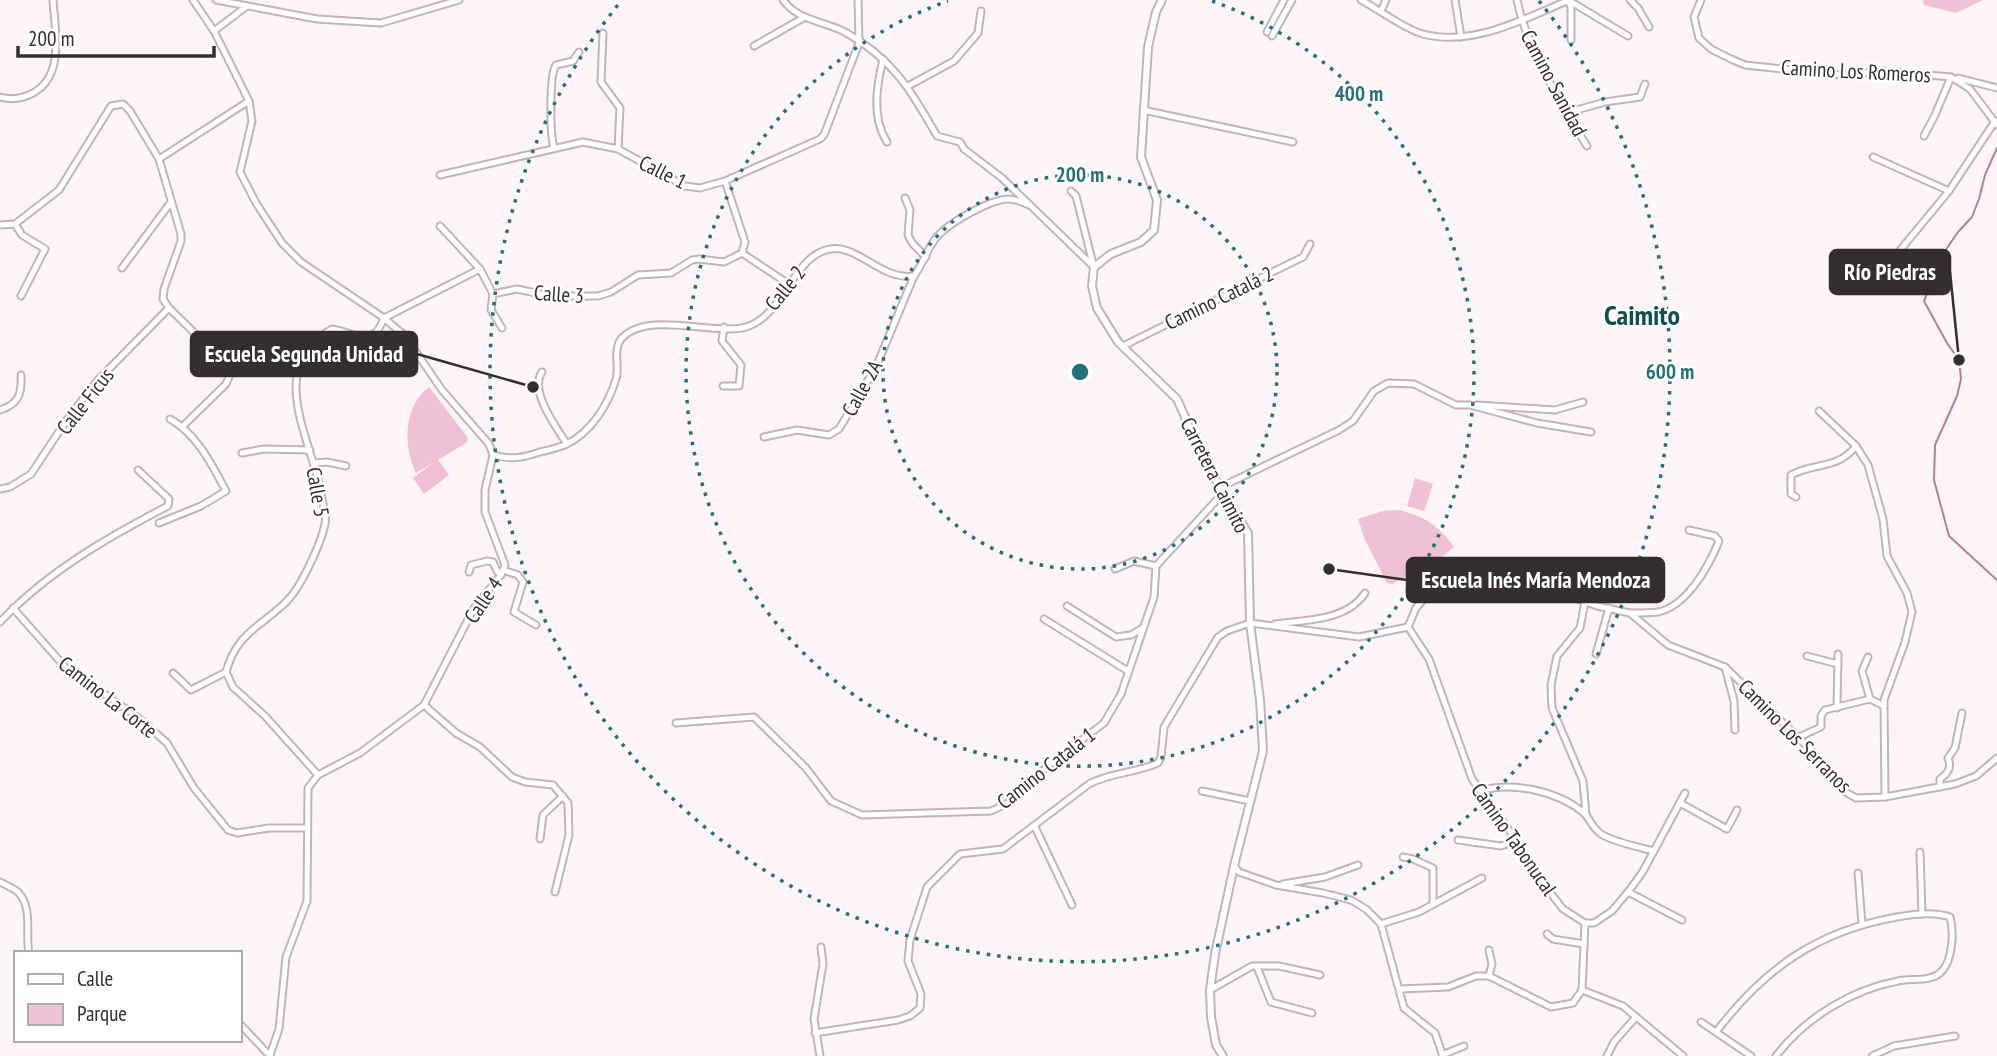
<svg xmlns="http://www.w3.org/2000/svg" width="1997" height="1056" font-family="'PT Sans Narrow',sans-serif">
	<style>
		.green { fill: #f0c0d4 }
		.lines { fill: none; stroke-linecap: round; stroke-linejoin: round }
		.stream { stroke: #b48097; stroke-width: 2 }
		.minor-casing { stroke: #c5b2ba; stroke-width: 9 }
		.tertiary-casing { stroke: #c5b2ba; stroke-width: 10 }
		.minor { stroke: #fff; stroke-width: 5 }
		.tertiary { stroke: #fff; stroke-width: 6 }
		.ring { fill: none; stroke: #267176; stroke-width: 3.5; stroke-dasharray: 3.5 7 }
		.labels { text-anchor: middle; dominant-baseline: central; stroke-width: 5; stroke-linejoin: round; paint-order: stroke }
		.street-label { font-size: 21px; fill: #352e31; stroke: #fff }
		.district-label { font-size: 28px; font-weight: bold; fill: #104e52; stroke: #fff }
		.centre { fill: #267176; stroke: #fff; stroke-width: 3.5 }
		.ring-label { font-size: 21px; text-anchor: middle; font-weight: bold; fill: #267176; stroke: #fff; stroke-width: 5; stroke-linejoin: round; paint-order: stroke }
		.leader { fill: none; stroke: #352e31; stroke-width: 2.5 }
		.callout-dot { fill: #352e31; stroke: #fff; stroke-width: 2.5 }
		.callout { fill: #352e31; stroke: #352e31; stroke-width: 2.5 }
		.callout-label { font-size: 23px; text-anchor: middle; font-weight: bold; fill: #fff }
	</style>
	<rect width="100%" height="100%" fill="#fdf5f8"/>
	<g class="green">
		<polygon points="1923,0 1983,0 1956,13 1924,5"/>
		<path d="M429,387L468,438L466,443L438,460L449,475L424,494L413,478L434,462L416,473C403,445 403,407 429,387Z"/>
		<polygon points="1415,478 1433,484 1424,511 1407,506"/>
		<path d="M1398,510C1423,515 1439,526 1454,547L1437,561L1392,584L1387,583L1365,540L1358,519L1383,511Z"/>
	</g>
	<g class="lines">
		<polyline class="stream" points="1997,148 1985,175 1979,199 1972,217 1958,232 1945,251 1924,301 1947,343 1959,360 1961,379 1957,396 1935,445 1934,480 1949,536 1997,580"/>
		<defs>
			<g id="minor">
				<polyline points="193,0 214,31 249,101 252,121 240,172 256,203 282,243 301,262 384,318 405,336 442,390 489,444 493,455 485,490 485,512 505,565 501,575 474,608 424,705 360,753 318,775 308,788 307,901 286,957 279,1029 270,1055"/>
				<polyline points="216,0 317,19 381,23 459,0"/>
				<path d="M783,0C798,21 824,21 845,32C893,59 911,90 937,136L960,142L964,149L1002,178L1094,267"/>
				<path d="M1361,0C1378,9 1406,30 1423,34C1473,47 1524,19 1569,0"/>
				<polyline points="1455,0 1461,37"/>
				<path d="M1517,0C1526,46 1562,106 1587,146"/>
				<polyline points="1568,0 1628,36"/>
				<polyline points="1568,0 1571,7 1571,40"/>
				<polyline points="1630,0 1638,8 1649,27"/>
				<polyline points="1701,0 1694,17 1699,38 1711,49 1731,59 1745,65 1829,74 1851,75 1882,71 1951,77 1970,89 1997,125"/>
				<polyline points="1381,11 1386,0"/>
				<polyline points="214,31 247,6"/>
				<polyline points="1267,32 1284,0"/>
				<polyline points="603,33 601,82 620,108 618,149"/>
				<polyline points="1272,36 1292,0"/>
				<polyline points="754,46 805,17"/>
				<path d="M883,59C877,85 871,117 887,142"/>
				<polyline points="1958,78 1997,88"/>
				<polyline points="908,86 954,61 978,33 981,11"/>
				<path d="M0,97C11,100 22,99 33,93C65,76 55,30 53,0"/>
				<polyline points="1143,110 1293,142"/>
				<polyline points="1566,113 1605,102 1640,97 1645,84"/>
				<polyline points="1924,136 1935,115 1951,77"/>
				<path d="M554,147C550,135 549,75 556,65L573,61L579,52"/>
				<polyline points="1873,157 1949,191"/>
				<polyline points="159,159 249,101"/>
				<polyline points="440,175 583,142 618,149 685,186 700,188 725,181 820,139 824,135 859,43 858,0"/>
				<polyline points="1071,191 1076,196 1093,264"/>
				<polyline points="905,198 910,210 908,235 912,243 926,257"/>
				<polyline points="15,224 22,235 45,249 21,296"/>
				<polyline points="0,225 15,224 59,190 111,106 123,104 130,111 159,159 181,234 181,241 164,289 163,299 169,308 221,359 231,372 226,384 183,426"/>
				<polyline points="440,226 480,269 493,294 517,289 550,296 598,296 611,292 638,275 671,273 692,260 699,259 724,262 742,253 745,242 725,181"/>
				<polyline points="742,253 790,285"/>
				<polyline points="122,268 171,202"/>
				<polyline points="1878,277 1949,191 1995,121"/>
				<polyline points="493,294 491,310 502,328"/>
				<polyline points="1123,346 1303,257 1310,244"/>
				<path d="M542,372C529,391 556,427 567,444"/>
				<polyline points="723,386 739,386 741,365 722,341 724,327"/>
				<polyline points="1477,405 1555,410 1583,402"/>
				<path d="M0,410C19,404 22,394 21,375"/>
				<polyline points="1819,411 1856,446 1868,465 1883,519 1887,556 1907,593 1912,612 1905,642 1884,700 1885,797"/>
				<polyline points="764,437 797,430 829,435 839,429 876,367 914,276"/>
				<polyline points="242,453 264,449 310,450"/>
				<path d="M493,455C511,460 522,458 540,452C548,450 557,448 565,445C591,433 608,405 616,379C620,367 612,349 622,338C648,310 714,336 746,327C784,316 793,255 830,249C858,244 881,281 914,276C923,264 927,249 936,238C948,223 989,200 1008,199C1016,199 1022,202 1029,205"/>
				<polyline points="314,463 327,462 346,466"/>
				<polyline points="1221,487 1339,430 1353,421 1374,391 1388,383 1414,384 1456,405 1470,405 1537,423 1591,432"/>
				<polyline points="0,489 10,487 31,474 66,421 97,381 169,308"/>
				<path d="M1796,497L1791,494V475C1815,462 1837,470 1856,446"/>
				<path d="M159,523L201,506L226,491C212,465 197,434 170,419"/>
				<polyline points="1115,569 1134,561 1156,566"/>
				<polyline points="503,570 518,575 523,582 514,612 536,625"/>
				<polyline points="469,572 471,565 487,561 493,562 497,571 501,575"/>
				<polyline points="1585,602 1580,628 1557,656 1551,685 1552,708 1583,781 1586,815"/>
				<polyline points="1067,606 1116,637 1131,635 1143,628"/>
				<polyline points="13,608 65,667 136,716 167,743 194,788 228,830 237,833 269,828 307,828"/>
				<path d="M1630,613C1639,613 1649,613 1658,612C1687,606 1709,566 1719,541L1715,536L1689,530"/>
				<polyline points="1044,619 1128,671"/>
				<path d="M0,622C47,572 108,537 168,506L169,499L138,470"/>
				<path d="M1275,624C1305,620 1347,621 1365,593"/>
				<polyline points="1408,627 1429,659 1472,779 1511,833 1538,877 1563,909 1585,923 1594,923 1612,911 1628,892 1642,873 1685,793"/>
				<polyline points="1596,654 1609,608"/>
				<polyline points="1807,656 1838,664"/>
				<polyline points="1868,657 1862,671 1870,699"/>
				<polyline points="1725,667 1734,701 1735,730"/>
				<polyline points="173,673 191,690 226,672"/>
				<polyline points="424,705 456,733 480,747 512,777 525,782 553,785 568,803 569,835 555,892"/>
				<polyline points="1837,708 1838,654"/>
				<polyline points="676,723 754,717 806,768 831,801 862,815 991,811 1008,803 1050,764 1104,723 1121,694 1154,597 1156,566 1224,492"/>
				<polyline points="1799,737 1821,727 1821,716 1825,710 1870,699 1884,706"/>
				<path d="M318,775L265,716L233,687L226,672C237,632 261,627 287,601C301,587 321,544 325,524C327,517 323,506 322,498C313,441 263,367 332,329C356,332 371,352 384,318L480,269"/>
				<path d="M1940,787V779C1948,773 1952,768 1948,758L1955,748L1962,713"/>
				<polyline points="1202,791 1250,801"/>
				<path d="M1480,791C1512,781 1558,791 1584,813C1591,820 1592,828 1601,834C1616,843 1636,846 1653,851"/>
				<polyline points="1680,803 1727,829 1737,810"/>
				<polyline points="1035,827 1072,905"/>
				<polyline points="540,839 543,815 563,796"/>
				<polyline points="1458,840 1501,846 1516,841"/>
				<polyline points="1920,852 1922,914"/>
				<polyline points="1403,857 1413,859 1433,868 1433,904"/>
				<polyline points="1234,866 1239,872 1276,885 1323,893 1351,900 1366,909 1381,924 1404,1008 1435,1033 1443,1056"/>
				<polyline points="1858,873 1862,924"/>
				<path d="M0,882C6,885 15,889 19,893C33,910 25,933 29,953"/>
				<polyline points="1283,884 1325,877 1358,865"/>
				<polyline points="1628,892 1682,920"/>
				<polyline points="1381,924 1419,912 1482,878"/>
				<polyline points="1547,934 1553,939 1584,944"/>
				<polyline points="1257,967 1271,1002 1312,1013"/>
				<polyline points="1489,976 1492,964 1489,950"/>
				<polyline points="1400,989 1448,987 1476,976 1489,976 1551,1007 1573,1003 1582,990 1585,923"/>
				<polyline points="1210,990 1252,966 1279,966 1320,975"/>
				<polyline points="1582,990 1623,1006 1683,1056"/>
				<polyline points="1701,1022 1751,1056"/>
				<polyline points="240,1024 270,1056"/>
				<path d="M1716,1032C1764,969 1817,931 1897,917C1913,914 1934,911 1950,917C1954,932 1953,962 1940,973C1929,982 1911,978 1898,981C1851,990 1805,1018 1776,1056"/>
				<path d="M815,1033L898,1020L910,1016L920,1008L921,994L908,961L910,940L927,887L960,854L1003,849L1089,784C1112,772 1136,773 1158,763L1161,757L1164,727L1218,637L1227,631L1250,623L1359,637L1408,627L1416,608L1428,594L1460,586L1546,588L1597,606L1630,613L1668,645L1725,667L1813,752L1842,790L1856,798L1885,797L1955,784L1976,776L1997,758"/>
				<polyline points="1442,1055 1464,1046"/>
				<polyline points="820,1056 814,1019 823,964 821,947"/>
				<polyline points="1607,1056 1614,1042 1636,1017"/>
				<polyline points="1872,1056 1894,1046 1955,1036"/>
			</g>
			<polyline id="tertiary" points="1162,0 1156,12 1148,47 1141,157 1157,200 1154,230 1141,242 1111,254 1094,267 1092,286 1097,308 1118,342 1177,399 1206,464 1248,533 1250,623 1260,700 1263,751 1234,866 1215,954 1210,990 1211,1017 1216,1045 1223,1056"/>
		</defs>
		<use href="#minor" class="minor-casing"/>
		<use href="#tertiary" class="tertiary-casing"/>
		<use href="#minor" class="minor"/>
		<use href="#tertiary" class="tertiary"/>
	</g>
	<g class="ring">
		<circle cx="1080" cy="372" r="197"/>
		<path d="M1212 1A394 394 0 1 1 948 1"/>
		<path d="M1539 1A590 590 0 1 1 621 1"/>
	</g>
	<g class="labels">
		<g class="street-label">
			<text transform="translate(1856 71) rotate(3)">Camino Los Romeros</text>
			<text transform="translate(1554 83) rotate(62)">Camino Sanidad</text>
			<text transform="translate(663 172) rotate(26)">Calle 1</text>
			<text transform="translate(785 288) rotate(-51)">Calle 2</text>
			<text transform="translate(559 294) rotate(4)">Calle 3</text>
			<text transform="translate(1219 298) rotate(-26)">Camino Catalá 2</text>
			<text transform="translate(862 388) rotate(-61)">Calle 2A</text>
			<text transform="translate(85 401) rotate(-52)">Calle Ficus</text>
			<text transform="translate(1215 475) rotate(63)">Carretera Caimito</text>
			<text transform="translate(318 492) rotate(80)">Calle 5</text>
			<text transform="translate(483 600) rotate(-56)">Calle 4</text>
			<text transform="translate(108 697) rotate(38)">Camino La Corte</text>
			<text transform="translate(1795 736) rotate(45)">Camino Los Serranos</text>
			<text transform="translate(1046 768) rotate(-38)">Camino Catalá 1</text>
			<text transform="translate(1514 839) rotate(55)">Camino Tabonucal</text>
		</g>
		<g class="district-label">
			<text x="1642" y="314">Caimito</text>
		</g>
	</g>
	<circle cx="1080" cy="372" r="10" class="centre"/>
	<g class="ring-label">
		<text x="1359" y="101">400 m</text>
		<text x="1080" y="182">200 m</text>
		<text x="1670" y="379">600 m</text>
	</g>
	<path class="leader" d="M1959 360L1950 272M533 387L417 354M1329 569L1407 580"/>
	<g class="callout-dot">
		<circle cx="1959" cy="360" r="7"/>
		<circle cx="533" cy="387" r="7"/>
		<circle cx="1329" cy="569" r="7"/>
	</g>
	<g class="callout">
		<rect x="1830" y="250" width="120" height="44" rx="7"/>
		<rect x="191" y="332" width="226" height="44" rx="7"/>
		<rect x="1407" y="558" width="257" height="44" rx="7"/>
	</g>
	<g class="callout-label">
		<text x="1890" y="280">Río Piedras</text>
		<text x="304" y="362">Escuela Segunda Unidad</text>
		<text x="1536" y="588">Escuela Inés María Mendoza</text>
	</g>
	<rect x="14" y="951" width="228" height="91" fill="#ffffff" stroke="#aeabad" stroke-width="2"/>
	<rect x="28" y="974" width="35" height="10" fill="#ffffff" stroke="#aeabad" stroke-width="2"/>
	<text x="77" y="986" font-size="21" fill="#352e31">Calle</text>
	<rect x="28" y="1004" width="35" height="21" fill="#f0c0d4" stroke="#aeabad" stroke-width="2"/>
	<text x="77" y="1021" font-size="21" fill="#352e31">Parque</text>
	<path d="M18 46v10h196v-10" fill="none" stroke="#352e31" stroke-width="3.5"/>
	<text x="28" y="46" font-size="21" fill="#352e31" stroke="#ffffff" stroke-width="5" paint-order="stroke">200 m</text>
</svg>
